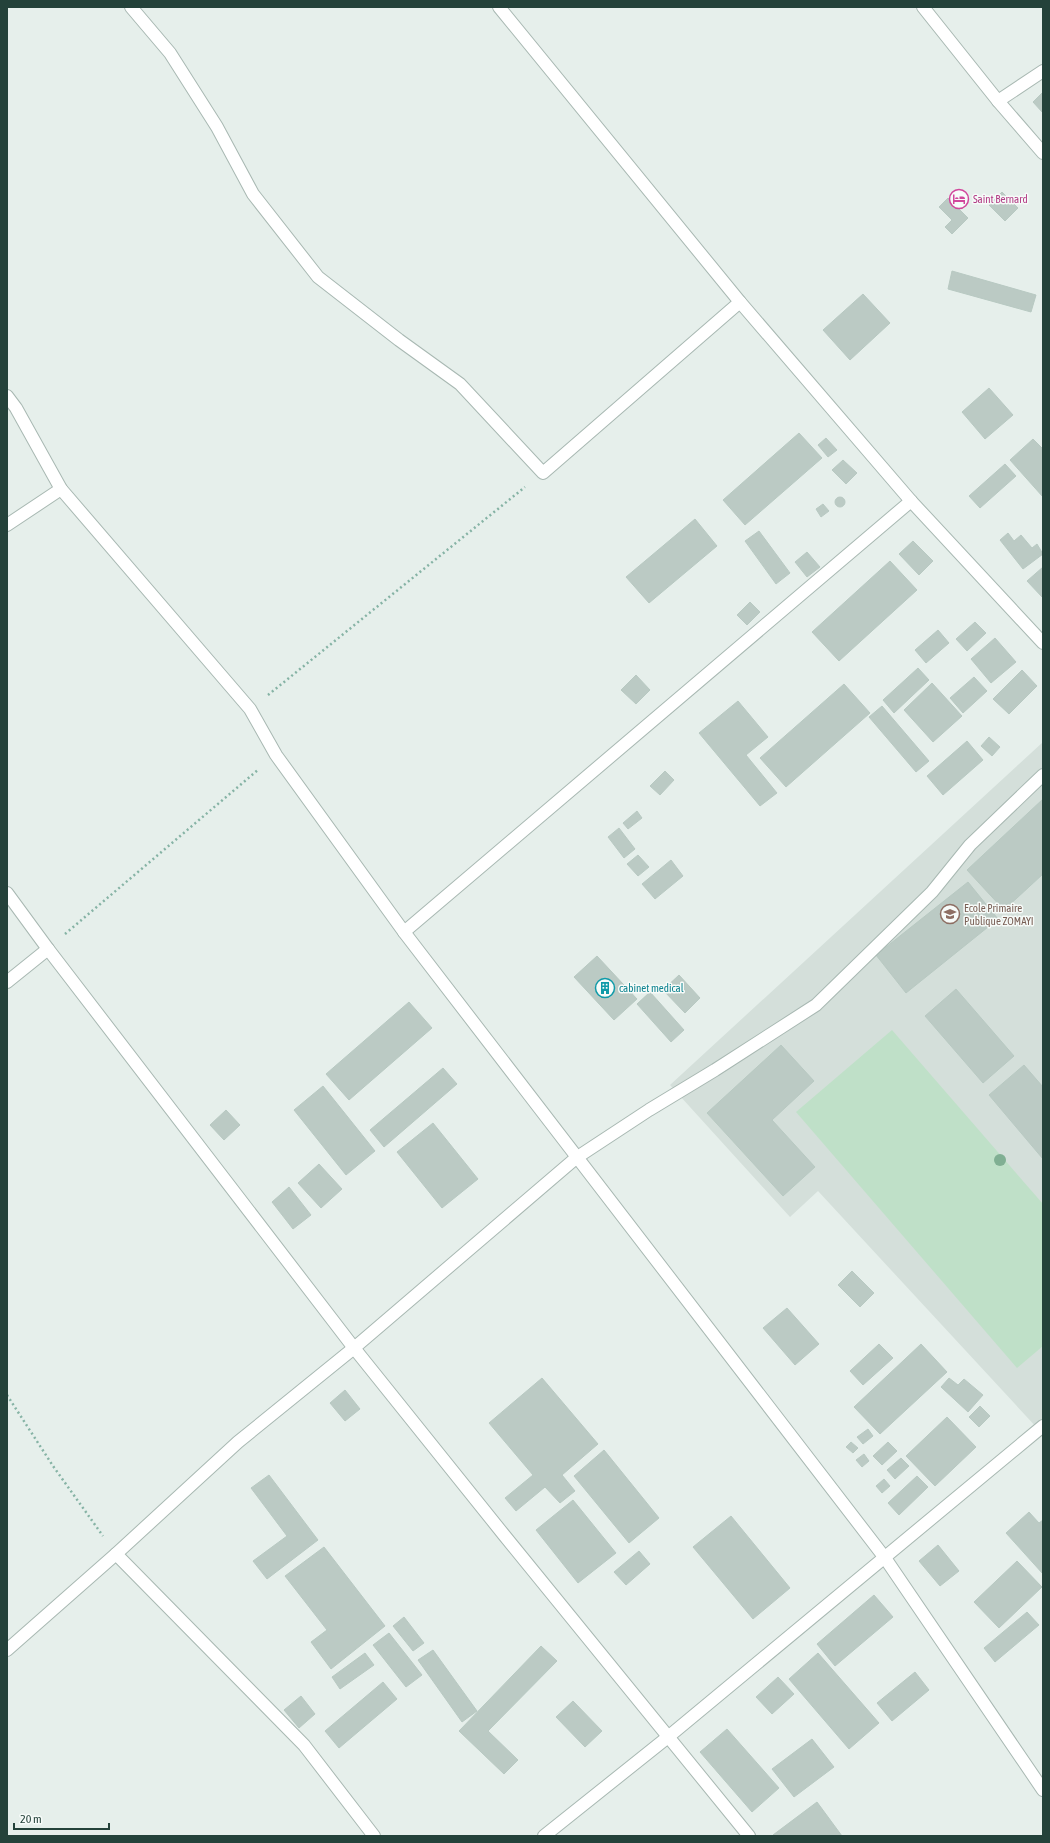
<svg xmlns="http://www.w3.org/2000/svg" width="1050" height="1843" font-family="'Asap Condensed',sans-serif">
	<style>
		.built { fill: #d4dfda }
		.green { fill: #bfe0c8 }
		.building { fill: #bbcac4; stroke: #b8c9c2 }
		.lines { fill: none; stroke-linecap: round; stroke-linejoin: round }
		.street-casing { stroke: #a8b8b2; stroke-width: 14 }
		.path { stroke: #86b3a5; stroke-width: 2.5; stroke-dasharray: 2 3; stroke-linecap: butt }
		.street { stroke: #fff; stroke-width: 12 }
		.tree { fill: #80af93 }
		.labels { text-anchor: middle; dominant-baseline: central; stroke-width: 3; stroke-linejoin: round; paint-order: stroke }
		.hotel-label { font-size: 11px; fill: #b23c85; stroke: #f7fbf9; text-anchor: start }
		.education-label { font-size: 11px; fill: #785e54; stroke: #f7fbf9; text-anchor: start }
		.culture-label { font-size: 11px; fill: #0d838f; stroke: #f7fbf9; text-anchor: start }
	</style>
	<rect width="100%" height="100%" fill="#e6efeb"/>
	<polygon class="built" points="1043,742 1043,1425 1038,1429 818,1191 790,1217 670,1085"/>
	<polygon class="green" points="892,1030 1043,1204 1043,1346 1017,1368 796,1112"/>
	<g class="building">
		<polygon points="1043,92 1043,113 1033,102"/>
		<polygon points="1002,192 1018,208 1005,221 989,205"/>
		<polygon points="948,198 968,218 952,234 945,227 952,220 939,207"/>
		<polygon points="952,271 1036,295 1031,312 948,289"/>
		<polygon points="863,294 890,323 850,360 823,330"/>
		<polygon points="989,388 1013,415 985,439 962,412"/>
		<polygon points="799,433 822,458 745,525 723,500"/>
		<polygon points="826,438 837,450 828,457 818,445"/>
		<polygon points="1033,439 1043,449 1043,497 1010,460"/>
		<polygon points="843,460 857,473 846,484 832,470"/>
		<polygon points="1005,464 1016,476 980,508 969,496"/>
		<circle cx="840" cy="502" r="5"/>
		<polygon points="823,504 829,511 821,517 816,509"/>
		<polygon points="695,519 717,546 649,603 626,577"/>
		<polygon points="759,531 790,573 776,584 745,541"/>
		<polygon points="1008,533 1014,541 1021,535 1032,548 1037,544 1043,554 1023,569 1000,540"/>
		<polygon points="913,541 933,561 919,575 899,554"/>
		<polygon points="807,552 820,567 807,577 795,562"/>
		<polygon points="890,561 917,590 839,661 812,632"/>
		<polygon points="1043,567 1043,598 1027,581"/>
		<polygon points="750,602 760,612 747,625 737,615"/>
		<polygon points="975,622 986,633 967,651 956,639"/>
		<polygon points="938,630 949,643 926,663 915,650"/>
		<polygon points="995,638 1016,662 991,683 971,659"/>
		<polygon points="918,668 929,680 894,713 883,700"/>
		<polygon points="1022,670 1037,686 1009,714 993,699"/>
		<polygon points="636,675 650,690 636,704 621,690"/>
		<polygon points="974,677 987,691 963,713 950,698"/>
		<polygon points="932,683 962,716 933,742 904,710"/>
		<polygon points="844,684 870,713 786,787 760,758"/>
		<polygon points="738,701 768,737 746,755 777,793 760,806 699,733"/>
		<polygon points="882,706 929,761 916,772 869,717"/>
		<polygon points="989,737 1000,747 992,756 981,746"/>
		<polygon points="967,741 983,760 943,795 927,776"/>
		<polygon points="665,771 674,780 660,795 650,786"/>
		<polygon points="1043,799 1043,874 1004,910 967,870"/>
		<polygon points="637,811 642,818 628,829 623,823"/>
		<polygon points="619,828 635,849 624,858 608,837"/>
		<polygon points="638,855 649,867 638,876 627,864"/>
		<polygon points="671,860 683,876 655,899 642,884"/>
		<polygon points="968,882 998,919 906,993 876,955"/>
		<polygon points="597,956 637,999 614,1020 574,977"/>
		<polygon points="679,975 700,998 685,1013 663,990"/>
		<polygon points="956,989 1014,1056 983,1083 925,1016"/>
		<polygon points="650,992 684,1030 671,1042 637,1004"/>
		<polygon points="409,1002 432,1028 349,1100 326,1074"/>
		<polygon points="781,1045 814,1081 772,1120 815,1167 783,1196 707,1113"/>
		<polygon points="1024,1065 1043,1087 1043,1159 989,1095"/>
		<polygon points="443,1068 457,1084 384,1147 370,1130"/>
		<polygon points="323,1086 375,1151 346,1175 294,1110"/>
		<polygon points="226,1110 240,1125 224,1140 210,1125"/>
		<polygon points="433,1123 478,1179 442,1208 397,1152"/>
		<polygon points="319,1164 342,1189 321,1208 298,1183"/>
		<polygon points="289,1187 311,1215 293,1229 272,1202"/>
		<polygon points="852,1271 874,1293 860,1307 838,1285"/>
		<polygon points="787,1308 819,1344 795,1365 763,1328"/>
		<polygon points="879,1344 893,1358 863,1385 850,1371"/>
		<polygon points="921,1344 947,1372 880,1434 854,1407"/>
		<polygon points="542,1378 598,1444 562,1475 575,1491 560,1503 545,1487 516,1511 505,1498 533,1475 489,1423"/>
		<polygon points="949,1378 958,1385 964,1379 983,1395 968,1412 941,1387"/>
		<polygon points="345,1390 360,1409 345,1421 330,1403"/>
		<polygon points="980,1406 990,1416 979,1427 969,1417"/>
		<polygon points="947,1417 976,1447 935,1486 906,1456"/>
		<polygon points="868,1429 873,1436 863,1444 857,1437"/>
		<polygon points="851,1442 858,1448 853,1453 846,1447"/>
		<polygon points="888,1442 897,1451 882,1465 873,1456"/>
		<polygon points="604,1450 659,1518 629,1543 574,1476"/>
		<polygon points="864,1454 869,1461 862,1467 856,1460"/>
		<polygon points="901,1458 909,1466 895,1479 887,1470"/>
		<polygon points="269,1475 318,1540 267,1579 253,1561 287,1536 251,1488"/>
		<polygon points="917,1476 928,1487 899,1515 888,1503"/>
		<polygon points="884,1479 890,1486 882,1493 876,1486"/>
		<polygon points="573,1500 616,1553 578,1583 536,1530"/>
		<polygon points="1029,1512 1039,1523 1043,1520 1043,1574 1006,1533"/>
		<polygon points="731,1516 790,1588 753,1619 693,1547"/>
		<polygon points="938,1545 959,1571 940,1586 919,1561"/>
		<polygon points="324,1547 385,1626 331,1669 311,1642 327,1630 285,1576"/>
		<polygon points="639,1551 650,1564 626,1585 614,1572"/>
		<polygon points="1017,1561 1042,1587 999,1628 974,1602"/>
		<polygon points="874,1595 893,1617 835,1666 817,1644"/>
		<polygon points="1027,1612 1039,1625 995,1662 984,1648"/>
		<polygon points="404,1617 424,1643 413,1651 393,1626"/>
		<polygon points="389,1633 422,1675 406,1687 373,1645"/>
		<polygon points="541,1646 557,1661 488,1731 518,1760 504,1774 459,1731"/>
		<polygon points="433,1650 477,1711 462,1722 418,1660"/>
		<polygon points="365,1653 374,1665 340,1689 332,1677"/>
		<polygon points="818,1653 879,1723 849,1749 789,1679"/>
		<polygon points="915,1672 929,1690 892,1721 877,1703"/>
		<polygon points="778,1677 794,1694 772,1714 756,1697"/>
		<polygon points="383,1682 397,1699 339,1748 325,1731"/>
		<polygon points="301,1696 315,1714 299,1728 284,1710"/>
		<polygon points="573,1701 602,1731 585,1747 556,1717"/>
		<polygon points="727,1729 779,1788 752,1812 700,1752"/>
		<polygon points="812,1739 834,1767 794,1797 772,1769"/>
		<polygon points="817,1802 842,1836 773,1836 773,1835"/>
	</g>
	<g class="lines">
		<defs>
			<g id="street">
				<polyline points="131,7 170,53 217,127 253,194 318,277 399,340 460,384 543,473 740,302"/>
				<polyline points="499,7 740,302 911,501 1043,643"/>
				<polyline points="923,7 998,101 1043,153"/>
				<polyline points="998,101 1043,71"/>
				<polyline points="7,396 16,408 61,489 250,709 276,755 404,932 885,1558 1043,1790"/>
				<polyline points="7,525 61,489"/>
				<polyline points="7,893 48,949 354,1348 504,1535 749,1836"/>
				<polyline points="404,932 911,501"/>
				<polyline points="7,982 48,949"/>
				<polyline points="116,1554 304,1745 374,1836"/>
				<polyline points="7,1650 116,1554 238,1442 354,1348 576,1158 649,1110 715,1070 816,1005 932,892 970,845 1043,775"/>
				<polyline points="544,1836 668,1737 1043,1426"/>
			</g>
		</defs>
		<use href="#street" class="street-casing"/>
		<g class="path">
			<polyline points="268,695 525,487"/>
			<polyline points="65,934 259,769"/>
			<polyline points="7,1395 53,1466 103,1536"/>
		</g>
		<use href="#street" class="street"/>
	</g>
	<circle class="tree" cx="1000" cy="1160" r="6"/>
	<defs>
		<symbol id="hotel-ring" viewBox="-11 -11 22 22"><circle r="9.5" fill="#f7fbf9" stroke="#d1479c" stroke-width="1.5"/><path d="M-6-4.5h1.5V1H6V5H4.5V3h-9V5H-6ZM-4 0a1.8 1.8 0 1 1 3.6 0ZM.5 0V-2.5h3Q6-2.5 6 0Z" fill="#d1479c"/></symbol>
		<symbol id="school-ring" viewBox="-11 -11 22 22"><circle r="9.5" fill="#f7fbf9" stroke="#8d6e63" stroke-width="1.5"/><path d="M0-5L7-2L0 1L-7-2ZM-4 1L0 2.5L4 1V4Q0 6-4 4Z" fill="#8d6e63"/></symbol>
		<symbol id="building-ring" viewBox="-11 -11 22 22"><circle r="9.5" fill="#f7fbf9" stroke="#0f9aa8" stroke-width="1.5"/><path d="M-4-6H4V6H1V3H-1V6H-4ZM-2.5-4.3h1.7v1.8h-1.7ZM.8-4.3h1.7v1.8H.8ZM-2.5-1h1.7V.8h-1.7ZM.8-1h1.7V.8H.8Z" fill="#0f9aa8"/></symbol>
	</defs>
	<g fill-rule="evenodd">
		<use href="#hotel-ring" x="948" y="188" width="22" height="22"/>
		<use href="#school-ring" x="939" y="903" width="22" height="22"/>
		<use href="#building-ring" x="594" y="977" width="22" height="22"/>
	</g>
	<g class="labels">
		<g class="hotel-label">
			<text x="973" y="199">Saint Bernard</text>
		</g>
		<g class="education-label">
			<text x="964" y="908">Ecole Primaire<tspan x="964" dy="13">Publique ZOMAYI</tspan></text>
		</g>
		<g class="culture-label">
			<text x="619" y="988">cabinet medical</text>
		</g>
	</g>
	<rect width="1050" height="1843" fill="none" stroke="#24423a" stroke-width="16"/>
	<path d="M14 1823v6h95v-6" fill="none" stroke="#24423a" stroke-width="2"/>
	<text x="20" y="1823" font-size="12" fill="#24423a" stroke="#f7fbf9" stroke-width="3" paint-order="stroke">20 m</text>
</svg>
